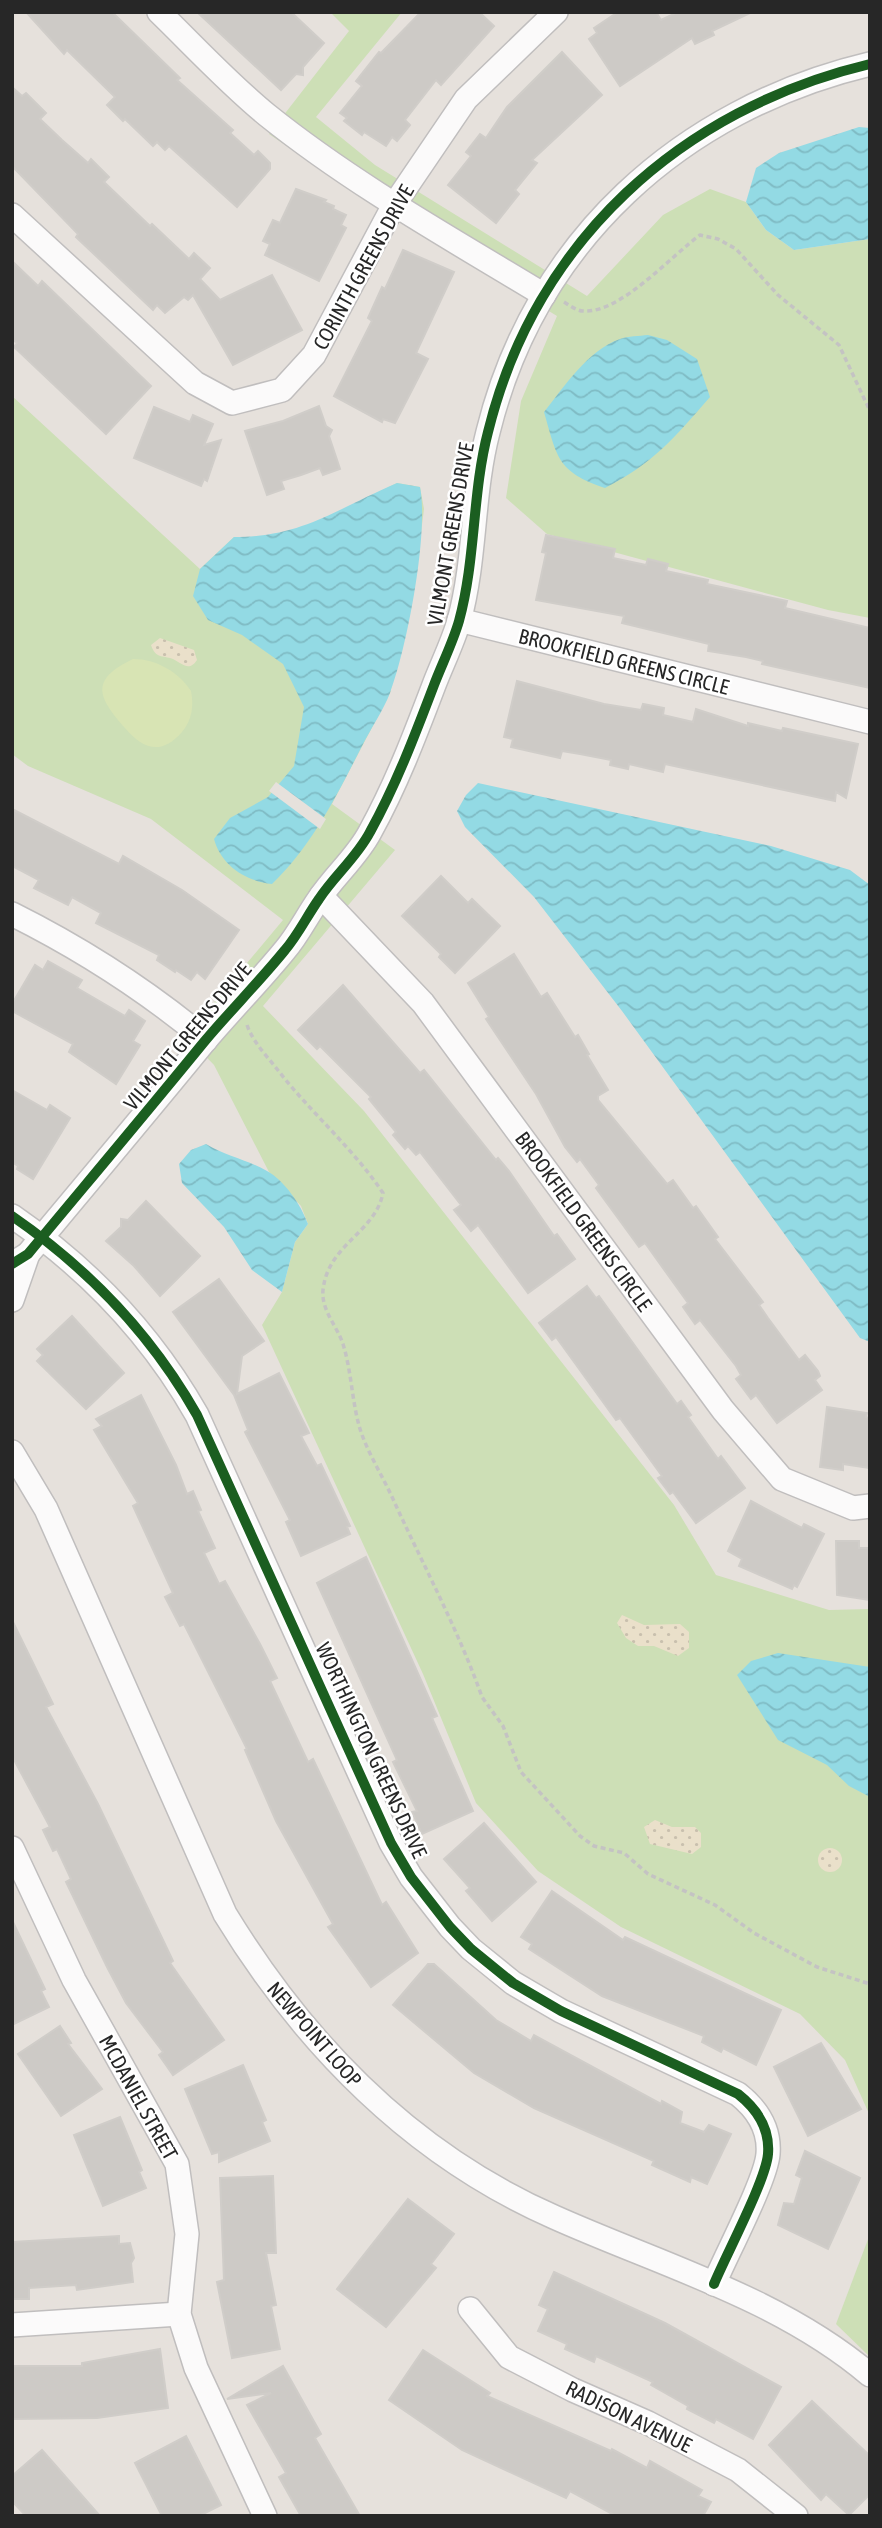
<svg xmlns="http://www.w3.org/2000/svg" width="882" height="2528" font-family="'Asap Condensed',sans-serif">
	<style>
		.grass { fill: #cddfb6 }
		.sand { fill: url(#sand-dots) }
		.pitch { fill: #d8e4b4 }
		.water { fill: url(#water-waves) }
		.pier { fill: #e6e1dc }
		.building { fill: #cdcac6; stroke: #d0cdc9; stroke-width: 2 }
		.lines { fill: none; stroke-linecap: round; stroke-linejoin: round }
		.street-casing { stroke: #c0bebe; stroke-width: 26 }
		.path { stroke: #c4c3c3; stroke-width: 3.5; stroke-dasharray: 5 3.5; stroke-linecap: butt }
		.street { stroke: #fbfafa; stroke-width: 23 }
		.cycleway-casing { stroke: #fff; stroke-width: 15 }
		.cycleway { stroke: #1b5e20; stroke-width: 10 }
		.labels { text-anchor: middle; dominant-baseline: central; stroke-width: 5; stroke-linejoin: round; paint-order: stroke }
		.street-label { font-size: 21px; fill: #272727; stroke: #fff }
	</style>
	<defs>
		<pattern id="sand-dots" width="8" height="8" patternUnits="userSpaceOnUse" patternTransform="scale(1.75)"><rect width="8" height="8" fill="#eae0ca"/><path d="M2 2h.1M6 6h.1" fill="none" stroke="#c9c0ae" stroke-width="1.8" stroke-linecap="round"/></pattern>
		<pattern id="water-waves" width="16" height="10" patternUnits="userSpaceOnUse" patternTransform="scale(1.75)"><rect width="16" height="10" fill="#93dae4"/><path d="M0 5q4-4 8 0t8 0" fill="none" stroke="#7fbbc4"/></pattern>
	</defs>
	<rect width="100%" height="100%" fill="#e6e1dc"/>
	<g class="grass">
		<polygon points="330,12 402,12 316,117 375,165 587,296 663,215 710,189 746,202 766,230 794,250 870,239 870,618 828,610 547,534 506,498 521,401 557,316 372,204 269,134 349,31"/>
		<polygon points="12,396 200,569 234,537 267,537 307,527 397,483 420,487 424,509 413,596 390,693 332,804 395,850 263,1006 364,1111 674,1505 716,1575 829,1610 870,1609 870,2116 845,2060 800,2014 621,1927 538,1871 476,1803 423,1674 262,1325 282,1292 295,1242 308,1224 301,1206 269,1172 214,1065 186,1036 283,920 151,819 28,766 12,754"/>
		<polygon points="870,2234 870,2357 836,2324"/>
	</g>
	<g class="sand">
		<path d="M160,638L194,650L197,660C189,672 183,664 173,659C162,655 156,659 151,645Z"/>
		<polygon points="622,1615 644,1625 680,1624 689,1632 689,1648 678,1656 654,1646 638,1646 626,1638 617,1623"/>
		<polygon points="655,1820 672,1827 695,1827 701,1833 701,1847 692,1854 650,1844 644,1827"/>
		<circle cx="830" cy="1860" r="12"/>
	</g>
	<path class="pitch" d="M133,659C156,659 179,672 191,691C194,706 192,720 182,732C161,756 143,749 125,728C98,697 89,680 133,659Z"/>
	<g class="water">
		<polygon points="859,127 870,128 870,239 794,250 766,230 746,202 756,168 779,153"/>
		<path d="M648,335L667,340L697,359L710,397C674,438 654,463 605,488C557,472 557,457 544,412C564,387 588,350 620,339C628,336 639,336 648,335Z"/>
		<path d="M397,483L420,487C429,533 407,648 390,693C383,711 371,728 362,746C337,795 312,846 272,884C245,881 221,865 214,839L230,818L268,797L294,766L304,707L283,664L242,635L208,620L193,596L200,569L234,537C303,537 336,509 397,483Z"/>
		<polygon points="478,783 771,846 850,870 870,885 870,1342 860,1338 622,1011 534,897 465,827 457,811 466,795"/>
		<path d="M206,1144C226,1156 248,1160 267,1171C285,1181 301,1205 308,1224L295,1242L282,1292L252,1270L224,1227L182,1183L179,1164L191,1150Z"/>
		<polygon points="778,1653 870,1667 870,1797 849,1786 827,1765 778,1740 737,1675 751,1661"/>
	</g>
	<polygon class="pier" points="276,782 326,819 320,829 269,791"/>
	<g class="building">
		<polygon points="26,12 112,12 180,78 177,80 233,130 230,133 254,155 258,151 270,163 270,169 237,207 169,146 165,150 157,142 153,146 125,119 123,121 107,105 115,97 67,50 64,54"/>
		<polygon points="197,12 291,12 324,43 303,67 303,75 296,74 281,90"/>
		<polygon points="421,12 479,12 494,26 441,85 436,80 405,120 410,125 397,141 392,137 386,146 364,132 362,135 344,121 347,118 340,113 362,86 356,81 379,52 381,53"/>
		<polygon points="618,12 656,12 661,20 678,12 752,12 712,31 714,35 695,44 692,38 620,86 589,39 597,33 594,28"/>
		<polygon points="562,52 602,95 532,160 537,163 515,190 519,194 496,223 448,185 471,156 466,152 480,134 486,138 507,107"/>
		<polygon points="12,87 22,96 26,93 46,113 40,119 62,140 88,163 91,159 109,177 104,182 150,226 152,224 189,259 194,253 210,268 200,279 220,300 272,275 302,330 233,365 193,295 188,300 184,297 165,313 157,305 153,310 76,237 78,234 12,166"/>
		<polygon points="296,189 326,200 324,202 334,206 333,209 346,215 341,225 346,228 319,281 265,255 270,244 263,241 273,220 280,223"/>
		<polygon points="403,250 454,272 416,353 428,359 395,423 383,419 382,422 334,396 372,321 368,318 382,287 385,289"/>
		<polygon points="12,261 38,286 42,281 151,386 106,434 14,347 17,343 12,339"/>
		<polygon points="319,406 326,426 332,430 329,436 340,469 323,475 320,468 301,475 281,481 284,489 267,495 245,431 283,421"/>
		<polygon points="154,407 190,422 193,415 213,424 204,445 221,440 207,481 204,479 201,486 134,458"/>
		<polygon points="546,535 615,549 613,558 646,565 648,559 668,564 666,571 708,580 707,584 787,601 785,608 870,628 870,688 762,664 763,661 746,657 708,651 709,644 622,623 624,616 536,600 546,553 542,552"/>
		<polygon points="517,681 604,704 641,710 643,704 664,708 663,715 693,722 696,709 748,726 748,723 782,731 783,728 858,744 846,798 836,792 835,801 665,764 663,772 629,764 628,769 610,765 611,760 580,754 562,751 560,758 511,747 513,739 504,737"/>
		<polygon points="12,809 119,864 123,856 182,890 239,930 205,979 197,972 191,980 176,970 175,972 157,960 159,955 96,923 101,913 72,897 68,905 34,888 39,880 12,866"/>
		<polygon points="441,876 468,903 472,899 500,926 455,973 439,957 441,954 402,916"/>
		<polygon points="514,954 541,997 547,993 575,1037 578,1035 589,1054 587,1055 608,1090 598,1096 598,1100 667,1184 673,1180 693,1208 696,1206 718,1237 715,1239 763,1302 759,1305 768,1318 799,1360 805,1355 818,1371 820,1376 815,1380 822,1390 777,1423 756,1395 751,1399 736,1379 741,1375 736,1366 700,1320 695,1324 683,1307 688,1303 645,1243 639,1247 596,1188 599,1185 580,1159 577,1162 565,1147 536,1094 486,1019 489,1017 468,983"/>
		<polygon points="48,961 82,980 77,988 125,1016 129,1010 145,1021 133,1041 140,1045 116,1084 69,1052 73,1044 12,1011 12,1004 35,965 43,970"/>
		<polygon points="343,985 420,1073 424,1070 496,1160 498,1158 509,1171 554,1236 557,1234 575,1259 528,1293 478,1225 471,1231 454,1210 461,1205 420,1152 416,1155 408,1146 405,1149 393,1135 396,1132 369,1099 371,1097 320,1046 317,1049 298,1030"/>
		<polygon points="12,1090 47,1110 50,1105 70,1118 33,1179 17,1169 18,1166 12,1162"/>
		<polygon points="146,1201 200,1256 160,1296 134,1266 106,1241 121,1227 121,1219 128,1220"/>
		<polygon points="219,1279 264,1341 242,1356 237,1394 279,1373 309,1433 301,1436 317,1466 321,1464 350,1526 347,1527 350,1534 301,1556 286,1522 290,1520 245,1432 248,1430 234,1395 173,1312"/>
		<polygon points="587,1286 596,1298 599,1296 677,1404 681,1401 691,1415 688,1417 718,1459 721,1456 745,1488 696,1523 673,1492 670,1494 658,1478 662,1476 620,1418 616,1420 556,1337 552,1340 539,1323"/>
		<polygon points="72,1316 124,1373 86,1409 37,1361 43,1355 37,1349"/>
		<polygon points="141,1395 176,1465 187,1494 193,1491 201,1510 198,1511 215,1548 204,1553 219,1584 225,1581 260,1644 277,1678 270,1681 308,1762 313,1759 382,1905 386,1902 418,1953 371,1987 328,1927 333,1924 276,1821 245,1750 247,1749 184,1624 180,1626 165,1597 173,1593 133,1506 138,1503 94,1430 102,1426 96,1419"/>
		<polygon points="827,1407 867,1413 866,1417 870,1418 870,1468 843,1464 843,1470 820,1467"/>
		<polygon points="751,1501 802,1528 804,1524 824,1534 797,1587 794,1585 792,1589 739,1566 742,1559 728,1551"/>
		<polygon points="836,1541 859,1541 859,1548 870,1548 870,1600 837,1595"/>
		<polygon points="366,1557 437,1716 432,1718 473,1811 422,1834 412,1812 417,1811 393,1762 397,1760 317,1583"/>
		<polygon points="12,1620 53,1704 46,1707 98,1804 173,1961 170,1963 224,2040 173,2075 159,2055 163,2052 126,2003 107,1967 66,1882 71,1879 57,1849 53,1851 43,1830 50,1827 12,1756"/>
		<polygon points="484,1823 536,1882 492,1921 466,1891 470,1888 444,1859"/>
		<polygon points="552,1891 623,1940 625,1937 781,2010 756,2065 723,2048 721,2052 702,2042 704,2036 602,1996 529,1949 532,1944 521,1937"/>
		<polygon points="12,1920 45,1989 41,1991 49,2007 12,2025"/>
		<polygon points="428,1964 434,1964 496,2020 531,2041 534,2035 661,2104 662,2101 682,2112 680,2123 704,2132 709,2125 731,2134 707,2184 691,2177 690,2182 652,2165 654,2161 534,2108 474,2073 393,2005"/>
		<polygon points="60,2026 71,2043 68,2044 102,2089 61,2116 18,2054"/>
		<polygon points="821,2043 861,2109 808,2136 774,2067"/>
		<polygon points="243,2065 266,2120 262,2122 270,2141 219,2162 219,2152 212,2154 185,2089"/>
		<polygon points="120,2117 142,2170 139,2172 146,2188 103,2206 74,2135"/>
		<polygon points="805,2151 860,2178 828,2249 778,2225 784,2203 794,2204 802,2178 796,2175"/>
		<polygon points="273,2176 276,2253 266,2253 276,2305 271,2306 280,2349 232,2358 217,2282 224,2280 220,2178"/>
		<polygon points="408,2199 454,2234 431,2264 436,2268 386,2327 337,2289"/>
		<polygon points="119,2236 119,2244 130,2243 134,2258 131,2263 133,2282 77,2290 76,2285 29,2288 29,2299 12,2299 12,2242"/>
		<polygon points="554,2272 665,2323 781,2387 753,2439 716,2419 714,2423 687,2409 688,2406 651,2385 653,2382 596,2356 594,2362 565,2349 567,2344 538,2331 548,2309 539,2305"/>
		<polygon points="160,2349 168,2408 97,2418 12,2419 12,2366 82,2366 82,2363"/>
		<polygon points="423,2350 490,2393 487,2396 611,2451 612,2449 647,2468 650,2461 702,2490 698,2496 711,2502 703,2516 616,2516 570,2491 566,2498 462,2450 389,2400"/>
		<polygon points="283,2366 321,2434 315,2438 360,2516 301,2516 279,2477 286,2473 247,2405 271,2393 227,2399"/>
		<polygon points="812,2401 870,2456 870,2494 849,2515 826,2494 821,2500 769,2445"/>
		<polygon points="186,2436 221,2505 199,2516 162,2516 135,2463"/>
		<polygon points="42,2450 100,2516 26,2516 12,2501 12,2476"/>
	</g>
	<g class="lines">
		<defs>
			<g id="street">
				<path d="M159,12C194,46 229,84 267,115C353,184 450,238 544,295"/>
				<polyline points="12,215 195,383 232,403 282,390 314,355 394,205 466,99 556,12"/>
				<polyline points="459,620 870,722"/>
				<polyline points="321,896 423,1003 723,1410 782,1479 853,1508 870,1506"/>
				<path d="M12,914C82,949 146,990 206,1040"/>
				<path d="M12,1216C89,1269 151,1334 197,1415L391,1843L411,1877L450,1927L471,1949L513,1983L561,2011L738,2094C757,2109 770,2129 768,2154C766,2180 726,2255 714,2284"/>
				<path d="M12,1264L28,1254C87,1183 146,1113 204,1042C230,1011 259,982 285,950C298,935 307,916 319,899C334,876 357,857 370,832C396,785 415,735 434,685C442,664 453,642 459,621C476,559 472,493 488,432C535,241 681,109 870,64"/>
				<polyline points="12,1300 28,1254"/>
				<path d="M12,1452L46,1509L225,1914C305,2045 413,2155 554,2217C661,2265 779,2298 870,2375"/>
				<polyline points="12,1848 74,1980 177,2164 187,2234 179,2314 196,2368 265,2516"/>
				<polyline points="470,2309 509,2357 573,2390 648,2423 738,2470 796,2516"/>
				<polyline points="12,2325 179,2314"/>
			</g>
		</defs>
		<use href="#street" class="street-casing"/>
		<g class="path">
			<path d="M564,302C569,305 577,311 583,311C620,314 671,256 700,235L718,239L736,249L778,295L839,345L870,411"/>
			<path d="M247,1025C253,1042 266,1055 277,1069C310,1112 353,1148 383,1193C375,1233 328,1244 323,1290C321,1310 337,1326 343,1344C352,1373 352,1405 361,1432C369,1455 383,1477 393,1499C423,1565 458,1629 482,1697L503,1726L521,1772L580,1836L594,1846L624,1853L648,1874L715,1905L754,1933L817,1967L870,1984"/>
		</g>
		<use href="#street" class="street"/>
		<defs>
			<g id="cycleway">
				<path d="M12,1216C89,1269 151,1334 197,1415L391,1843L411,1877L450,1927L471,1949L513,1983L561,2011L738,2094C757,2109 770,2129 768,2154C766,2180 726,2255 714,2284"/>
				<path d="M12,1264L28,1254C87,1183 146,1113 204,1042C230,1011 259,982 285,950C298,935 307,916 319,899C334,876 357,857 370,832C396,785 415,735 434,685C442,664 453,642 459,621C476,559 472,493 488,432C535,241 681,109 870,64"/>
			</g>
		</defs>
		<use href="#cycleway" class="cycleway-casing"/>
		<use href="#cycleway" class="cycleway"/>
	</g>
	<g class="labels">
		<g class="street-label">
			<text transform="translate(363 267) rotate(-61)">CORINTH GREENS DRIVE</text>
			<text transform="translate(450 534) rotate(-80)">VILMONT GREENS DRIVE</text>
			<text transform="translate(624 661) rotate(14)">BROOKFIELD GREENS CIRCLE</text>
			<text transform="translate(187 1036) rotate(-50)">VILMONT GREENS DRIVE</text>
			<text transform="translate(584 1221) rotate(54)">BROOKFIELD GREENS CIRCLE</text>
			<text transform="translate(372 1750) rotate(65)">WORTHINGTON GREENS DRIVE</text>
			<text transform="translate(315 2034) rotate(49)">NEWPOINT LOOP</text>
			<text transform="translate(139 2097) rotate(61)">MCDANIEL STREET</text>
			<text transform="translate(629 2416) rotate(26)">RADISON AVENUE</text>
		</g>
	</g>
	<rect width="882" height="2528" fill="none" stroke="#272727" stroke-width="28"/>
</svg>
